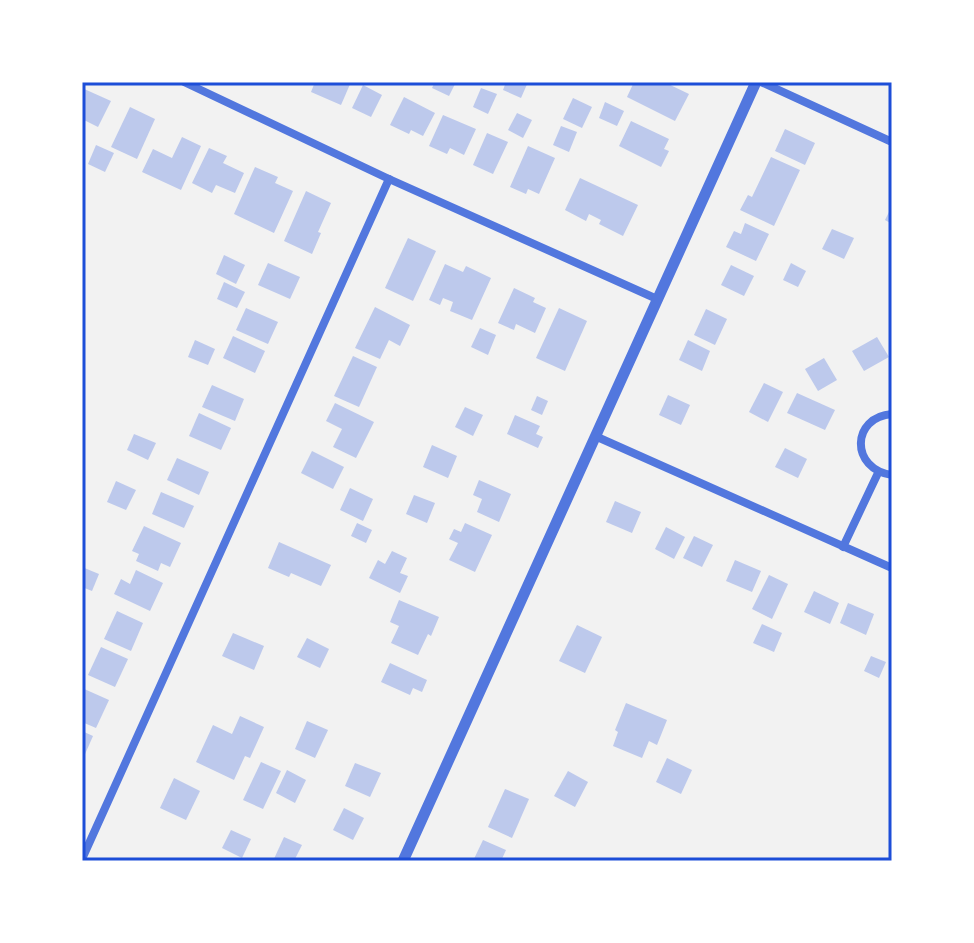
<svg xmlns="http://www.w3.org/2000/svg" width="974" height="943" font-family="Mulish,sans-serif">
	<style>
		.building { fill: #bdc9ec }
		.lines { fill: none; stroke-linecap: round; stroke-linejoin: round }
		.minor { stroke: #5277de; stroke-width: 8 }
		.tertiary { stroke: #5277de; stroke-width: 11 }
		.neatline { fill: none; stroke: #1d4ed8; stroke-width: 3 }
	</style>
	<rect width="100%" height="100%" fill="#f2f2f2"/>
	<g class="building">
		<polygon points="315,82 351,82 341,105 311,92"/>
		<polygon points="435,82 456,82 449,96 432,88"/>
		<polygon points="506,82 528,82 521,98 503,90"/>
		<polygon points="634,82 664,82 689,94 675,121 627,97"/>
		<polygon points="363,85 382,95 371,117 352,108"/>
		<polygon points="82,88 111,101 98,127 82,119"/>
		<polygon points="481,88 497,94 488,114 473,107"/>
		<polygon points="404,97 435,113 423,136 411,130 409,134 390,125"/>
		<polygon points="573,98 592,107 582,128 563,119"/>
		<polygon points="605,102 624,111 617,126 599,118"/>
		<polygon points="130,107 155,119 137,159 111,147"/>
		<polygon points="517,113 532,120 523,138 508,130"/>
		<polygon points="443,115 476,129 464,155 450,148 447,154 429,146"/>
		<polygon points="631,121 669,139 664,149 669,151 661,167 619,146"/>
		<polygon points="561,126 577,132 569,152 553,145"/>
		<polygon points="785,129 815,143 805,165 775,151"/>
		<polygon points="487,133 508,142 493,174 473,165"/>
		<polygon points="182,137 201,146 181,190 142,172 153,149 172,158"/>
		<polygon points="96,145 114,153 105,172 88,164"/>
		<polygon points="528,146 555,158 539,194 528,189 526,194 510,187"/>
		<polygon points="209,148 227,156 223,163 244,173 235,193 216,185 212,193 192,183"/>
		<polygon points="771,157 800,170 774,226 740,210 748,195 752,197"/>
		<polygon points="255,167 278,177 275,183 293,191 274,233 234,214"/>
		<polygon points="580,178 638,205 623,236 599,224 601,220 589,214 586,221 565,210"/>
		<polygon points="306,191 331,203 318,232 321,233 312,254 284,241"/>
		<polygon points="892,206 892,224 885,220"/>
		<polygon points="745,223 769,234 756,261 726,247 734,231 741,234"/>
		<polygon points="832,229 854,238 844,259 822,249"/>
		<polygon points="408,238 436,251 413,301 385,288"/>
		<polygon points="224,255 245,265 236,284 216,274"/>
		<polygon points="268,263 300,277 290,299 258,285"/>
		<polygon points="791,263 806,271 798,287 783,280"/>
		<polygon points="445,264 463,272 466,266 491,278 472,320 450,311 453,302 443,298 440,305 429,300"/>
		<polygon points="731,265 754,276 744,296 721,285"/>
		<polygon points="224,282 245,292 237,308 217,299"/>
		<polygon points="514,288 535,298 533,302 546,308 535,333 516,324 514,330 498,323"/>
		<polygon points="375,307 410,325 400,346 389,340 380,359 355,348"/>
		<polygon points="246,308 278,322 268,344 236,330"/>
		<polygon points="559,308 587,321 565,371 536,358"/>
		<polygon points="706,309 727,319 715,345 694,335"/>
		<polygon points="480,328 496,335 488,355 471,347"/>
		<polygon points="233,336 265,351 255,373 223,358"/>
		<polygon points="877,337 889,357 864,371 852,351"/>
		<polygon points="195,340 215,349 208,365 188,357"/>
		<polygon points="688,340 710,351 702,371 679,360"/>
		<polygon points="353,356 377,367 359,407 334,396"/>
		<polygon points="824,358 837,380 818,391 805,369"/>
		<polygon points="764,383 783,392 768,422 749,412"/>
		<polygon points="212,385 244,399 235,421 202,407"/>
		<polygon points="797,393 835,410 825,430 787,413"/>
		<polygon points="668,395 690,405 681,425 659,415"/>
		<polygon points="537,396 548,401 542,415 531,410"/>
		<polygon points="335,403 374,422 356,458 333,447 342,429 326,421"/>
		<polygon points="465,407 483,415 473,436 455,427"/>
		<polygon points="199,413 231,428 221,450 189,436"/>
		<polygon points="515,415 540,426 536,434 543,437 538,448 507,434"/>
		<polygon points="134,434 156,443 148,460 127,450"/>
		<polygon points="432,445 457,456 448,478 423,467"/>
		<polygon points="785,448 807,459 798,478 775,467"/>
		<polygon points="312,451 344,467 333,489 301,473"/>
		<polygon points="177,458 209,472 199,495 167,480"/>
		<polygon points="479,480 511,494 499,522 477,512 482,499 473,495"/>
		<polygon points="116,481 136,490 126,510 107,502"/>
		<polygon points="350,488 373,499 363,521 340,510"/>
		<polygon points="161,492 194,506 184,528 152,514"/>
		<polygon points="414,495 435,503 427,523 406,514"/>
		<polygon points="615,501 641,512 632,533 606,522"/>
		<polygon points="357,523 372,530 366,543 351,536"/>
		<polygon points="465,523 492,535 475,572 449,560 458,543 449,539 454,529 461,532"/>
		<polygon points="144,526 181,543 170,567 161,563 158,571 136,561 139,554 132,551"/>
		<polygon points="666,527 685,537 674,559 655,549"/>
		<polygon points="694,536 713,545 702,567 683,558"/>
		<polygon points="279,542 331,565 321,586 291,573 289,577 268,568"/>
		<polygon points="392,551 407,558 400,573 408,576 400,593 369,578 378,560 385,564"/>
		<polygon points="735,560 761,571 752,592 726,581"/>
		<polygon points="82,567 99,574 92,591 82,587"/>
		<polygon points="136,570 163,583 150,611 114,594 121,579 130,584"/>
		<polygon points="769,575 788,584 772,619 752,609"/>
		<polygon points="814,591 839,603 830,624 804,612"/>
		<polygon points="399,600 439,617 431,636 428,634 418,655 391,643 399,626 390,622"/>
		<polygon points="848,603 874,614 866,635 840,623"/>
		<polygon points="117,611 143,623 131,651 104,639"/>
		<polygon points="762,624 782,633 774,652 753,643"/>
		<polygon points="577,625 602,637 585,673 559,661"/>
		<polygon points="233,633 264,646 254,670 222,656"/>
		<polygon points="307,638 329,649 320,668 297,657"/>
		<polygon points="101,647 128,659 115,687 88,675"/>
		<polygon points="871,656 886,662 879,678 864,671"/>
		<polygon points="390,663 427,680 422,692 413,688 410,695 381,682"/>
		<polygon points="82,688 109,700 96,728 82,722"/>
		<polygon points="626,703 667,720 657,745 649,741 642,758 613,746 618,732 615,730"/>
		<polygon points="240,716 264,727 250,758 245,756 234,780 196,762 213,725 232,734"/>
		<polygon points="307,721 328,730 315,758 295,749"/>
		<polygon points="82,731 93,736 82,761"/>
		<polygon points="667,758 692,770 681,794 656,782"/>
		<polygon points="261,762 281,771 263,809 243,800"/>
		<polygon points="355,763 381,773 370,797 345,786"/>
		<polygon points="287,770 306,780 295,803 276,793"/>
		<polygon points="568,771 588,782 575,807 554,796"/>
		<polygon points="174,778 200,791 186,820 160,808"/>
		<polygon points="505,789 529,799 512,838 488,827"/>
		<polygon points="344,808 364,818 353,840 333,830"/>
		<polygon points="231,830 251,839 242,858 222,848"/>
		<polygon points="284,837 302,845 294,861 273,861"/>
		<polygon points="483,840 506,850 501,861 473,861"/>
	</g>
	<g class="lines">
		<g class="minor">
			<polyline points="184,82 389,179 657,299"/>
			<polyline points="761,82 892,142"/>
			<path d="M892,414C851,417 850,469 892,475"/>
			<polyline points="595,436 892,568"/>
			<polyline points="843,547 878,473"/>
			<polyline points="82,859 389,179"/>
		</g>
		<polyline class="tertiary" points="403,861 756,82"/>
	</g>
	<rect width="974" height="943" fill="none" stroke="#ffffff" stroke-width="168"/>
	<rect x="84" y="84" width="806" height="775" class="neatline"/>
</svg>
